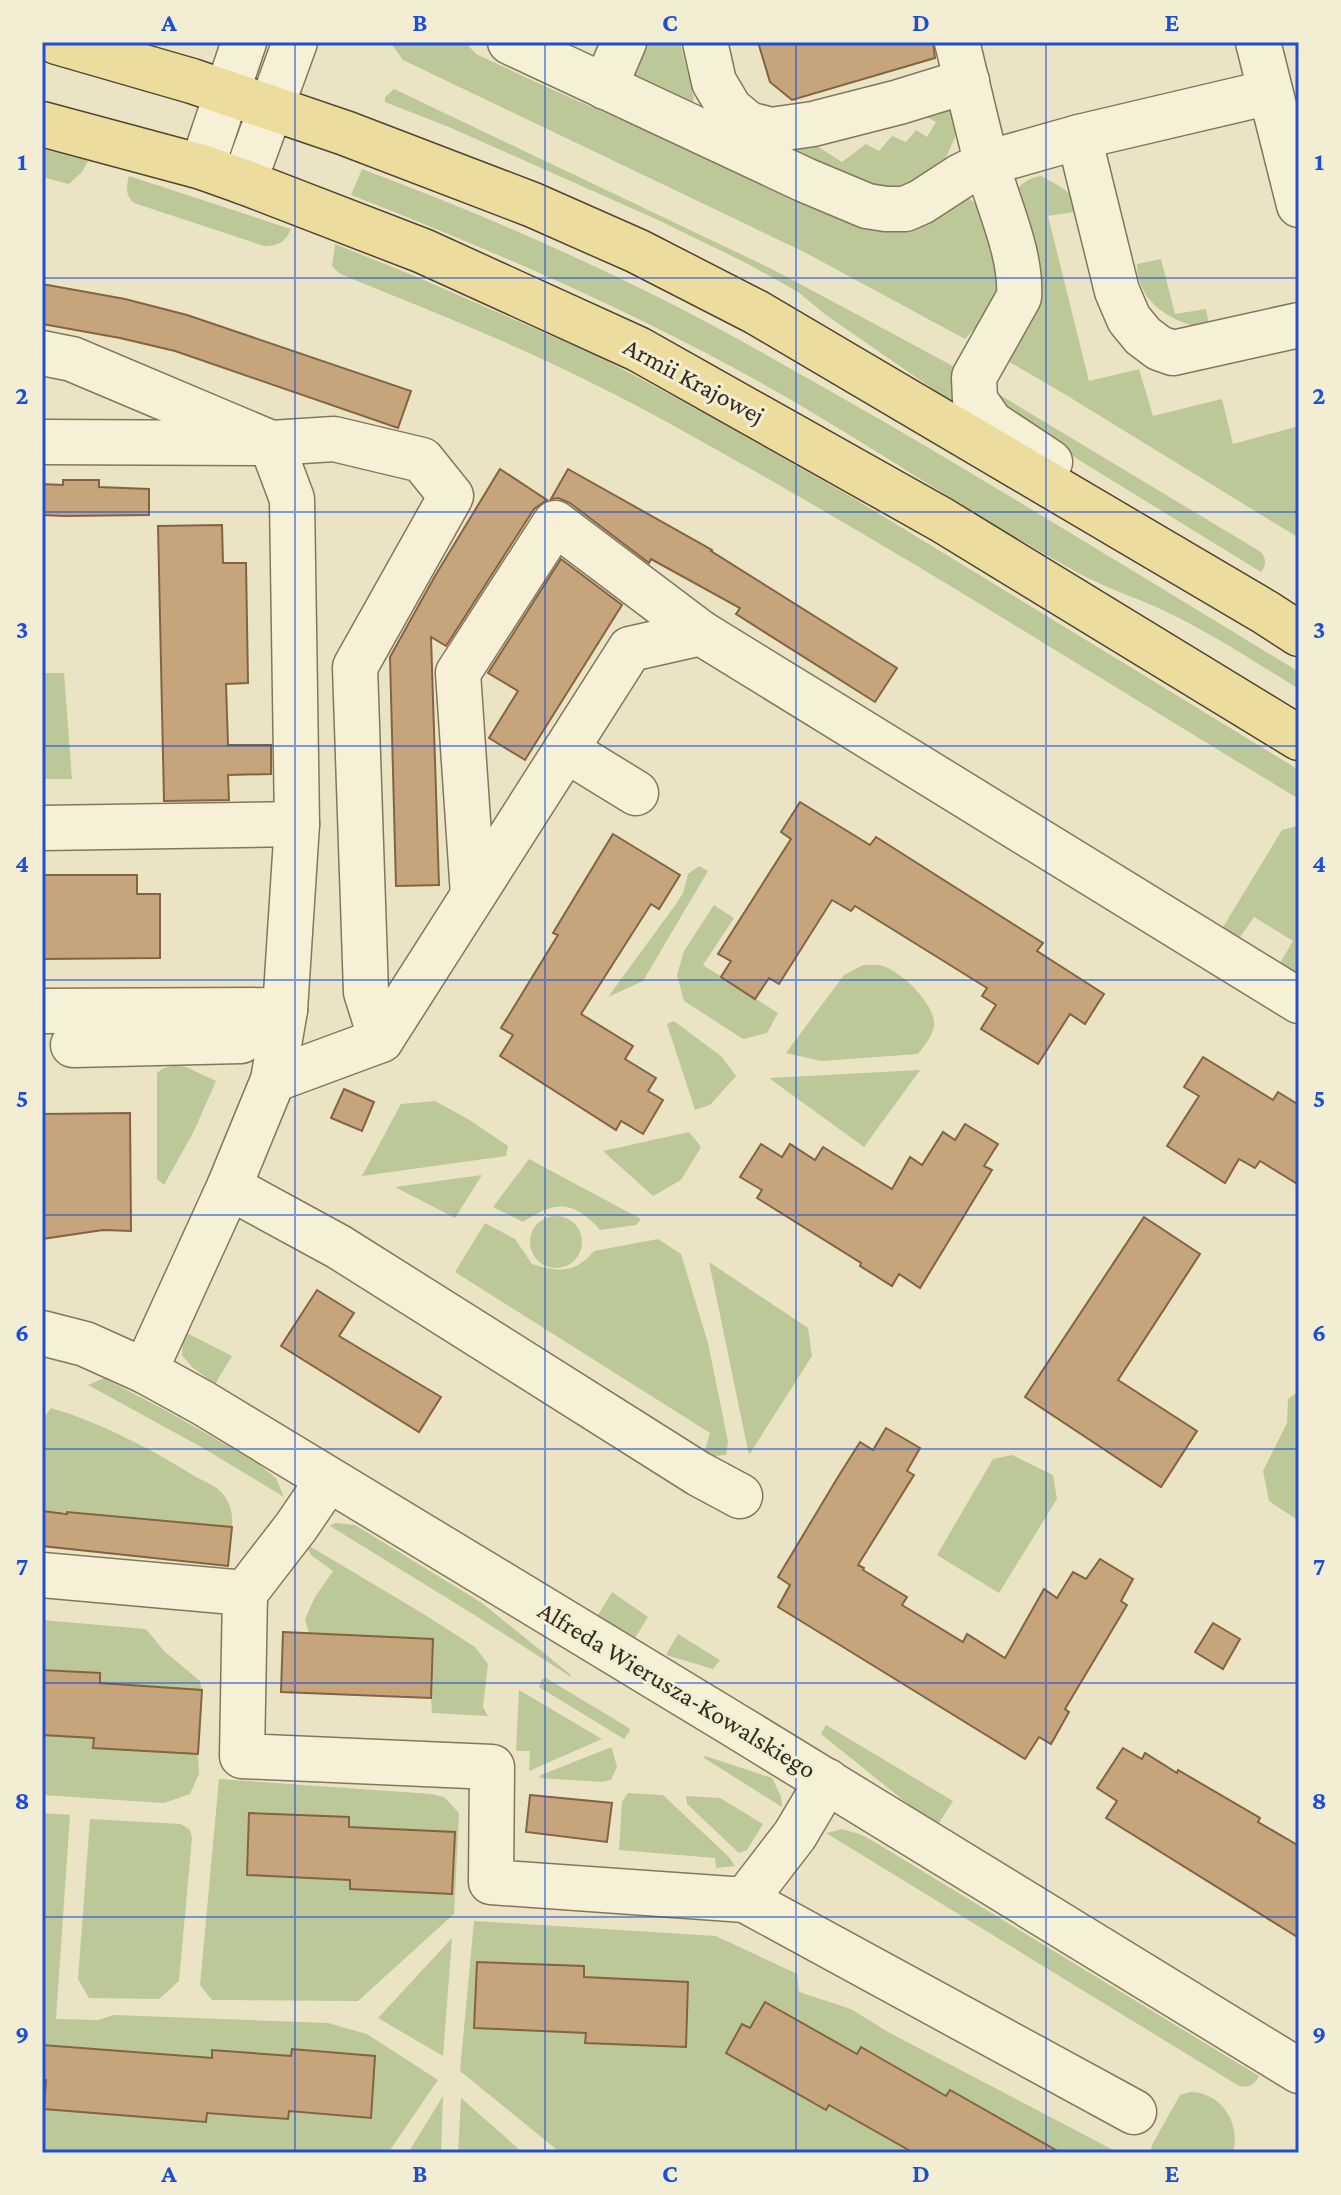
<svg xmlns="http://www.w3.org/2000/svg" width="1341" height="2195" font-family="'Crimson Pro',serif">
	<style>
		.green { fill: #bdc898 }
		.building { fill: #c7a57c; stroke: #826443; stroke-width: 2 }
		.lines { fill: none; stroke-linecap: round; stroke-linejoin: round }
		.minor-casing { stroke: #84765b; stroke-width: 47 }
		.major-casing { stroke: #52442f; stroke-width: 47 }
		.minor { stroke: #f6f1d6; stroke-width: 44 }
		.major { stroke: #ecdd9e; stroke-width: 44 }
		.grid { fill: none; stroke: #1d4ed8; stroke-width: 2; stroke-opacity: 0.55 }
		.labels { text-anchor: middle; dominant-baseline: central; stroke-width: 6; stroke-linejoin: round; paint-order: stroke }
		.street-label { font-size: 26px; fill: #352c1f; stroke: #f3eed3 }
		.neatline { fill: none; stroke: #1d4ed8; stroke-width: 3 }
		.grid-label { font-size: 26px; text-anchor: middle; font-weight: bold; fill: #1d4ed8 }
	</style>
	<rect width="100%" height="100%" fill="#ebe4c4"/>
	<g class="green">
		<polygon points="390,42 465,42 476,54 551,89 826,210 968,197 983,210 1001,293 987,315 965,339 804,252 403,60"/>
		<polygon points="638,42 680,42 694,98 690,109 626,78"/>
		<polygon points="394,89 772,269 953,366 953,403 826,315 798,292 750,265 658,220 449,127 385,102 385,97"/>
		<polygon points="949,108 954,117 955,137 945,160 924,182 888,193 771,144 806,139 842,162 866,144 879,151 892,136 906,142 916,130 927,137 936,122 914,110"/>
		<polygon points="42,149 88,161 82,172 69,184 42,177"/>
		<path d="M362,169C464,207 564,250 662,299C743,340 821,386 900,431C1034,510 1166,591 1299,672V689C1260,665 1220,639 1179,618C1147,601 1112,591 1080,574C977,518 880,451 779,393C642,315 497,252 351,195Z"/>
		<path d="M129,176L291,229C285,242 279,246 264,246L134,203C125,194 126,188 129,176Z"/>
		<path d="M1041,176C1056,184 1077,194 1080,211L1048,216L1089,381L1139,369L1153,416L1222,399L1233,444L1299,426V538L1061,392L1001,357L1013,194C1022,183 1028,178 1041,176Z"/>
		<path d="M335,244L410,274L600,357L719,421L855,499L1299,770V799C1121,692 946,580 765,477C713,448 660,417 606,390C520,346 429,310 340,274L332,266Z"/>
		<path d="M1161,259L1175,314L1206,309L1209,325L1202,328C1170,321 1137,302 1137,264Z"/>
		<path d="M995,392L1261,552C1266,559 1267,564 1261,572L1014,420Z"/>
		<polygon points="42,673 64,673 72,779 42,779"/>
		<polygon points="1297,826 1299,828 1299,979 1277,968 1293,941 1254,917 1238,940 1217,937 1282,830"/>
		<polygon points="699,866 708,871 643,981 608,997 676,904 683,893 688,874"/>
		<polygon points="714,905 734,918 703,965 778,1013 767,1033 743,1039 684,1001 677,975 684,951"/>
		<path d="M863,965C869,965 877,964 883,966C901,971 937,1006 934,1026C932,1037 924,1046 918,1054L821,1061L786,1053L844,975Z"/>
		<polygon points="674,1021 722,1057 736,1076 710,1105 695,1110 667,1024"/>
		<polygon points="174,1065 186,1067 216,1081 194,1131 164,1185 157,1179 157,1073 162,1069"/>
		<polygon points="920,1070 864,1147 769,1078"/>
		<polygon points="435,1101 468,1119 508,1146 506,1156 362,1176 401,1104"/>
		<polygon points="689,1132 701,1147 681,1180 653,1196 603,1151"/>
		<path d="M529,1159L641,1219L636,1225L600,1230C573,1199 555,1201 523,1222L493,1207Z"/>
		<polygon points="482,1175 455,1218 395,1187"/>
		<circle cx="556" cy="1242" r="26"/>
		<path d="M485,1223L515,1239L532,1264C558,1272 575,1274 594,1251L658,1239L681,1254L708,1343L728,1442L726,1455L703,1457L710,1433L455,1272Z"/>
		<polygon points="709,1262 808,1328 812,1356 749,1455"/>
		<polygon points="183,1331 232,1356 215,1384 192,1367 182,1355"/>
		<polygon points="104,1378 165,1410 256,1462 276,1478 284,1497 203,1448 88,1385"/>
		<polygon points="1299,1391 1299,1521 1269,1501 1263,1471 1287,1423 1288,1399"/>
		<path d="M51,1408C102,1423 151,1449 196,1477C204,1481 216,1486 222,1493C231,1504 233,1514 232,1527L67,1512L42,1511V1420Z"/>
		<polygon points="1012,1455 1053,1475 1057,1499 999,1593 937,1555 993,1459"/>
		<polygon points="335,1523 355,1525 482,1603 571,1675 571,1677 476,1616 330,1526"/>
		<polygon points="306,1544 422,1613 475,1647 488,1664 483,1707 488,1716 432,1713 431,1698 309,1634 305,1619 315,1597 333,1571 311,1555"/>
		<polygon points="612,1592 648,1617 633,1641 598,1619 598,1615"/>
		<polygon points="42,1620 146,1629 164,1651 200,1681 202,1690 100,1683 100,1673 42,1669"/>
		<polygon points="678,1634 720,1660 713,1669 666,1655"/>
		<polygon points="546,1678 629,1728 630,1731 624,1739 539,1687 542,1679"/>
		<polygon points="519,1690 602,1739 529,1771 530,1751 516,1751"/>
		<polygon points="826,1725 953,1801 939,1823 934,1825 821,1734"/>
		<polygon points="42,1735 94,1738 94,1748 198,1754 199,1774 190,1794 164,1803 42,1795"/>
		<polygon points="609,1748 612,1748 617,1767 611,1780 602,1782 539,1778 541,1775"/>
		<polygon points="705,1756 772,1778 781,1796 782,1807 704,1758"/>
		<polygon points="219,1779 431,1794 444,1797 459,1813 454,1914 358,2001 212,2000 200,1985"/>
		<polygon points="628,1793 663,1795 729,1857 735,1866 716,1868 715,1858 619,1850 622,1802"/>
		<polygon points="686,1796 720,1798 763,1824 747,1850 739,1853 687,1804"/>
		<polygon points="42,1813 70,1815 56,2019 98,2020 114,2015 328,2023 367,2034 438,2080 388,2153 42,2153"/>
		<polygon points="90,1819 181,1824 190,1830 192,1838 179,1981 159,1999 89,1998 78,1979"/>
		<path d="M842,1829L862,1835L878,1844L1259,2076C1254,2085 1249,2088 1239,2086L826,1833Z"/>
		<polygon points="474,1921 716,1936 797,1974 799,1992 851,2009 888,2032 1119,2153 561,2153 460,2071"/>
		<polygon points="452,1938 443,2056 378,2018"/>
		<path d="M1190,2092C1222,2092 1241,2124 1233,2153H1153L1151,2148L1153,2143L1180,2095Z"/>
		<polygon points="443,2096 441,2153 408,2153"/>
		<polygon points="461,2098 520,2150 520,2153 458,2153"/>
	</g>
	<g class="building">
		<polygon points="758,42 933,42 935,58 792,100 770,82"/>
		<polygon points="42,284 125,299 187,315 411,391 398,428 175,351 120,338 42,324"/>
		<polygon points="500,469 547,500 534,509 446,646 431,637 439,885 396,886 390,657 435,576"/>
		<polygon points="568,469 712,550 711,551 897,668 875,702 736,614 740,608 651,559 649,563 570,503 558,498 551,499"/>
		<polygon points="63,480 99,480 99,487 149,489 149,515 64,516 42,515 42,484 63,485"/>
		<polygon points="222,525 223,563 246,563 248,683 226,684 228,745 271,745 271,774 228,775 229,800 164,801 158,526"/>
		<polygon points="561,559 622,605 525,760 489,738 518,691 488,673"/>
		<polygon points="800,802 870,845 876,837 1043,943 1037,951 1104,994 1085,1024 1070,1014 1038,1064 981,1029 996,1005 982,996 987,988 855,906 851,911 832,900 779,984 769,978 755,999 721,977 731,961 718,954 791,839 781,832"/>
		<polygon points="613,834 680,875 659,909 651,904 581,1014 633,1046 625,1059 656,1078 648,1091 663,1100 643,1134 621,1121 616,1130 500,1056 513,1035 501,1028 558,935 553,933"/>
		<polygon points="42,875 137,875 137,894 160,894 160,958 42,959"/>
		<polygon points="1203,1057 1273,1100 1278,1092 1299,1105 1299,1185 1260,1161 1255,1168 1239,1159 1225,1183 1167,1146 1199,1096 1184,1087"/>
		<polygon points="344,1089 374,1102 362,1131 331,1118"/>
		<polygon points="130,1113 131,1231 103,1230 42,1239 42,1114"/>
		<polygon points="965,1124 998,1144 984,1166 992,1170 920,1288 899,1274 892,1286 860,1266 861,1263 757,1198 762,1190 740,1177 761,1144 782,1157 790,1144 815,1160 823,1147 892,1189 910,1157 922,1165 943,1132 955,1140"/>
		<polygon points="1144,1217 1200,1254 1118,1380 1197,1431 1161,1487 1025,1397"/>
		<polygon points="317,1290 354,1313 339,1336 441,1397 419,1432 281,1346"/>
		<polygon points="886,1428 920,1448 907,1471 914,1475 858,1565 864,1568 863,1570 907,1597 902,1605 963,1642 967,1634 1005,1658 1044,1589 1057,1598 1073,1572 1086,1579 1100,1559 1133,1579 1121,1601 1127,1605 1065,1709 1069,1712 1051,1744 1039,1737 1025,1759 778,1607 790,1585 778,1577 838,1477 860,1442 873,1450"/>
		<polygon points="42,1511 67,1514 67,1512 232,1527 228,1566 42,1546"/>
		<polygon points="1213,1623 1240,1639 1223,1669 1195,1652"/>
		<polygon points="283,1632 433,1639 431,1698 281,1692"/>
		<polygon points="42,1670 100,1673 100,1683 202,1690 198,1754 93,1748 94,1738 42,1735"/>
		<polygon points="1123,1748 1142,1759 1145,1753 1177,1773 1178,1770 1260,1818 1258,1822 1299,1846 1299,1938 1106,1818 1117,1801 1097,1788"/>
		<polygon points="530,1795 612,1803 607,1842 526,1832"/>
		<polygon points="249,1813 349,1817 349,1827 455,1832 452,1894 350,1889 350,1880 247,1875"/>
		<polygon points="477,1962 584,1966 584,1977 688,1982 686,2047 585,2043 586,2033 474,2028"/>
		<polygon points="765,2002 857,2054 861,2047 946,2096 950,2090 1061,2153 914,2153 829,2105 826,2110 726,2053 742,2024 750,2028"/>
		<polygon points="42,2045 212,2058 212,2050 291,2056 292,2049 375,2056 371,2118 289,2111 288,2119 207,2113 206,2122 44,2109 46,2080 42,2080"/>
	</g>
	<g class="lines">
		<defs>
			<g id="minor">
				<polyline points="510,42 805,180 867,206 886,209 905,209 921,202 961,176 987,163 1079,137 1270,92"/>
				<polyline points="705,42 714,82 730,109 748,124 771,130 813,124 899,102 967,81"/>
				<path d="M957,42C967,82 976,123 987,164C998,205 1022,254 1019,297L974,377L975,400L991,423L1050,462"/>
				<polyline points="1258,42 1299,205"/>
				<polyline points="605,87 624,42"/>
				<polyline points="1079,137 1117,291 1129,319 1143,336 1159,348 1173,353 1299,325"/>
				<polyline points="202,167 244,42"/>
				<polyline points="244,182 295,42"/>
				<polyline points="42,353 72,359 271,443 334,439 422,460 451,496 355,667 366,992 381,1040"/>
				<polyline points="42,442 271,443 292,499 297,824 285,1010 273,1080 229,1187 145,1371"/>
				<polyline points="566,750 636,793"/>
				<polyline points="42,828 297,824"/>
				<polyline points="473,895 458,673 555,523 701,633"/>
				<polyline points="42,1011 285,1010"/>
				<polyline points="73,1045 241,1041"/>
				<polyline points="273,1080 381,1040 630,649 701,633 1299,1001"/>
				<polyline points="229,1187 339,1247 699,1474 740,1496"/>
				<polyline points="42,1333 85,1344 145,1371 203,1403 736,1726 1299,2071"/>
				<polyline points="42,1575 245,1593 242,1756 492,1767 491,1882 745,1900 1134,2112"/>
				<polyline points="245,1593 296,1527 328,1480"/>
				<polyline points="745,1900 795,1835 827,1781"/>
			</g>
			<g id="major">
				<polyline points="57,42 192,81 345,133 533,205 637,251 756,312 1265,612 1299,634"/>
				<polyline points="42,124 202,167 244,182 423,251 638,349 942,520 1299,738"/>
			</g>
		</defs>
		<use href="#minor" class="minor-casing"/>
		<use href="#major" class="major-casing"/>
		<use href="#minor" class="minor"/>
		<use href="#major" class="major"/>
	</g>
	<path class="grid" d="M295,42V2153M545,42V2153M796,42V2153M1046,42V2153M42,278H1299M42,512H1299M42,746H1299M42,980H1299M42,1215H1299M42,1449H1299M42,1683H1299M42,1917H1299"/>
	<g class="labels">
		<g class="street-label">
			<text transform="translate(694 381) rotate(28)">Armii Krajowej</text>
			<text transform="translate(677 1690) rotate(31)">Alfreda Wierusza-Kowalskiego</text>
		</g>
	</g>
	<rect width="1341" height="2195" fill="none" stroke="#f3eed3" stroke-width="88"/>
	<rect x="44" y="44" width="1253" height="2107" class="neatline"/>
	<g class="grid-label">
		<text x="169" y="31">A</text>
		<text x="420" y="31">B</text>
		<text x="670" y="31">C</text>
		<text x="921" y="31">D</text>
		<text x="1172" y="31">E</text>
		<text x="22" y="170">1</text>
		<text x="1319" y="170">1</text>
		<text x="22" y="404">2</text>
		<text x="1319" y="404">2</text>
		<text x="22" y="638">3</text>
		<text x="1319" y="638">3</text>
		<text x="22" y="872">4</text>
		<text x="1319" y="872">4</text>
		<text x="22" y="1107">5</text>
		<text x="1319" y="1107">5</text>
		<text x="22" y="1341">6</text>
		<text x="1319" y="1341">6</text>
		<text x="22" y="1575">7</text>
		<text x="1319" y="1575">7</text>
		<text x="22" y="1809">8</text>
		<text x="1319" y="1809">8</text>
		<text x="22" y="2043">9</text>
		<text x="1319" y="2043">9</text>
		<text x="169" y="2182">A</text>
		<text x="420" y="2182">B</text>
		<text x="670" y="2182">C</text>
		<text x="921" y="2182">D</text>
		<text x="1172" y="2182">E</text>
	</g>
</svg>
